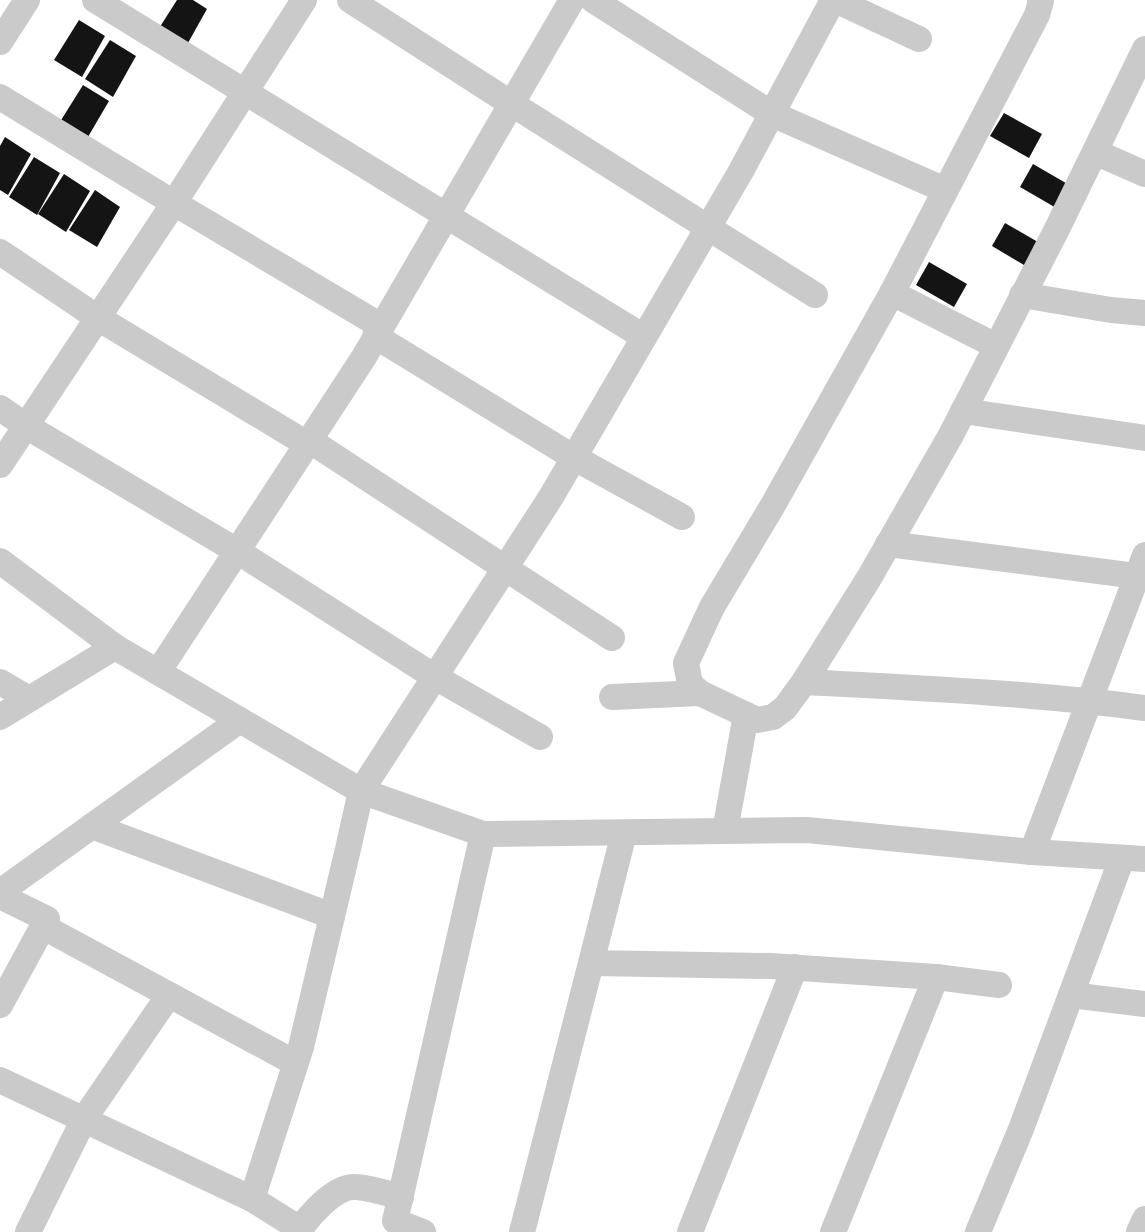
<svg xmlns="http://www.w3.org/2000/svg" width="1145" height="1232" font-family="'Work Sans',sans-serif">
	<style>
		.building { fill: #141414 }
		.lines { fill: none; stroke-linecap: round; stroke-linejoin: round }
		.street { stroke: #cacaca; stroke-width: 26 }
	</style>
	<rect width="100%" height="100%" fill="#fff"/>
	<g class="building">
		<polygon points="177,0 193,0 207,9 184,50 156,33"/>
		<polygon points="79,20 105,36 82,77 54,60"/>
		<polygon points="110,40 136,56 113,97 85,79"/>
		<polygon points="83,85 109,101 85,142 58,125"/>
		<polygon points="1004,113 1042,134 1029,158 990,136"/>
		<polygon points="5,137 31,154 8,195 0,190 0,146"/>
		<polygon points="34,157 60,173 37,215 9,197"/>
		<polygon points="1033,164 1071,186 1058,209 1020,187"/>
		<polygon points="64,174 90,191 66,232 38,214"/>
		<polygon points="95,190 120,207 97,247 69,230"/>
		<polygon points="1005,223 1043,245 1029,268 992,246"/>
		<polygon points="929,262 967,284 954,307 916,285"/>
	</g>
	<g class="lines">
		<g class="street">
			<polyline points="95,0 644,337"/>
			<polyline points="350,0 512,104 815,295"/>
			<polyline points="593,0 772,114 945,190"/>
			<polyline points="835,0 919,39"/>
			<path d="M1040,0L1041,1L1037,15L892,293L773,505L712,607L686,663L690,684L700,693L757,720L773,717L785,708L804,682C918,688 1032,693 1145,708"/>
			<polyline points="0,42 27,0"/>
			<polyline points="0,97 174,203 381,326"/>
			<polyline points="1095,152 1145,174"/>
			<polyline points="0,252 98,318 307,444"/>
			<polyline points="892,293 996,346"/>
			<polyline points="1022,295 1111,310 1145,313"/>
			<polyline points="375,336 573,457 682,517"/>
			<polyline points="0,408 26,426 237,551 435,677 540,737"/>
			<polyline points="963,411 1145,438"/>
			<polyline points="309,440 612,638"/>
			<polyline points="0,465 174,203 304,0"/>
			<polyline points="888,544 1145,577"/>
			<polyline points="0,561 115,647 361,791 483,834 807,830 1032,852 1145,859"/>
			<polyline points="158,672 364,357 572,0"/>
			<polyline points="0,682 29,699"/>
			<polyline points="804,682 869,578 951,435 1057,229 1145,49"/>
			<polyline points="612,697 700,693"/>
			<polyline points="0,717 115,647"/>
			<polyline points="92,826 332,916"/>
			<polyline points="725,831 746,715"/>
			<polyline points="624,833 591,963 770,966 936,977 999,985"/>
			<polyline points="1032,852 1145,555"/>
			<polyline points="0,892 240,720"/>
			<polyline points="0,896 47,919 0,1005"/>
			<polyline points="42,926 295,1063"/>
			<polyline points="1071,995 1145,1004"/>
			<polyline points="0,1080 252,1199 301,1047 348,849 361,791 551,497 741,171 833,0"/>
			<polyline points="252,1199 300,1229"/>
			<polyline points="28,1232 84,1119 169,995"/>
			<path d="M298,1232C309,1216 334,1186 355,1187C367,1187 389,1194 401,1197"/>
			<polyline points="423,1232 395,1221 483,834"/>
			<polyline points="522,1232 591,963"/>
			<polyline points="690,1232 795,967"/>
			<polyline points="833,1232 936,977"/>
			<polyline points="978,1232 1021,1129 1122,858"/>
			<polyline points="1139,1232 1145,1219"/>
		</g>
	</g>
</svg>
